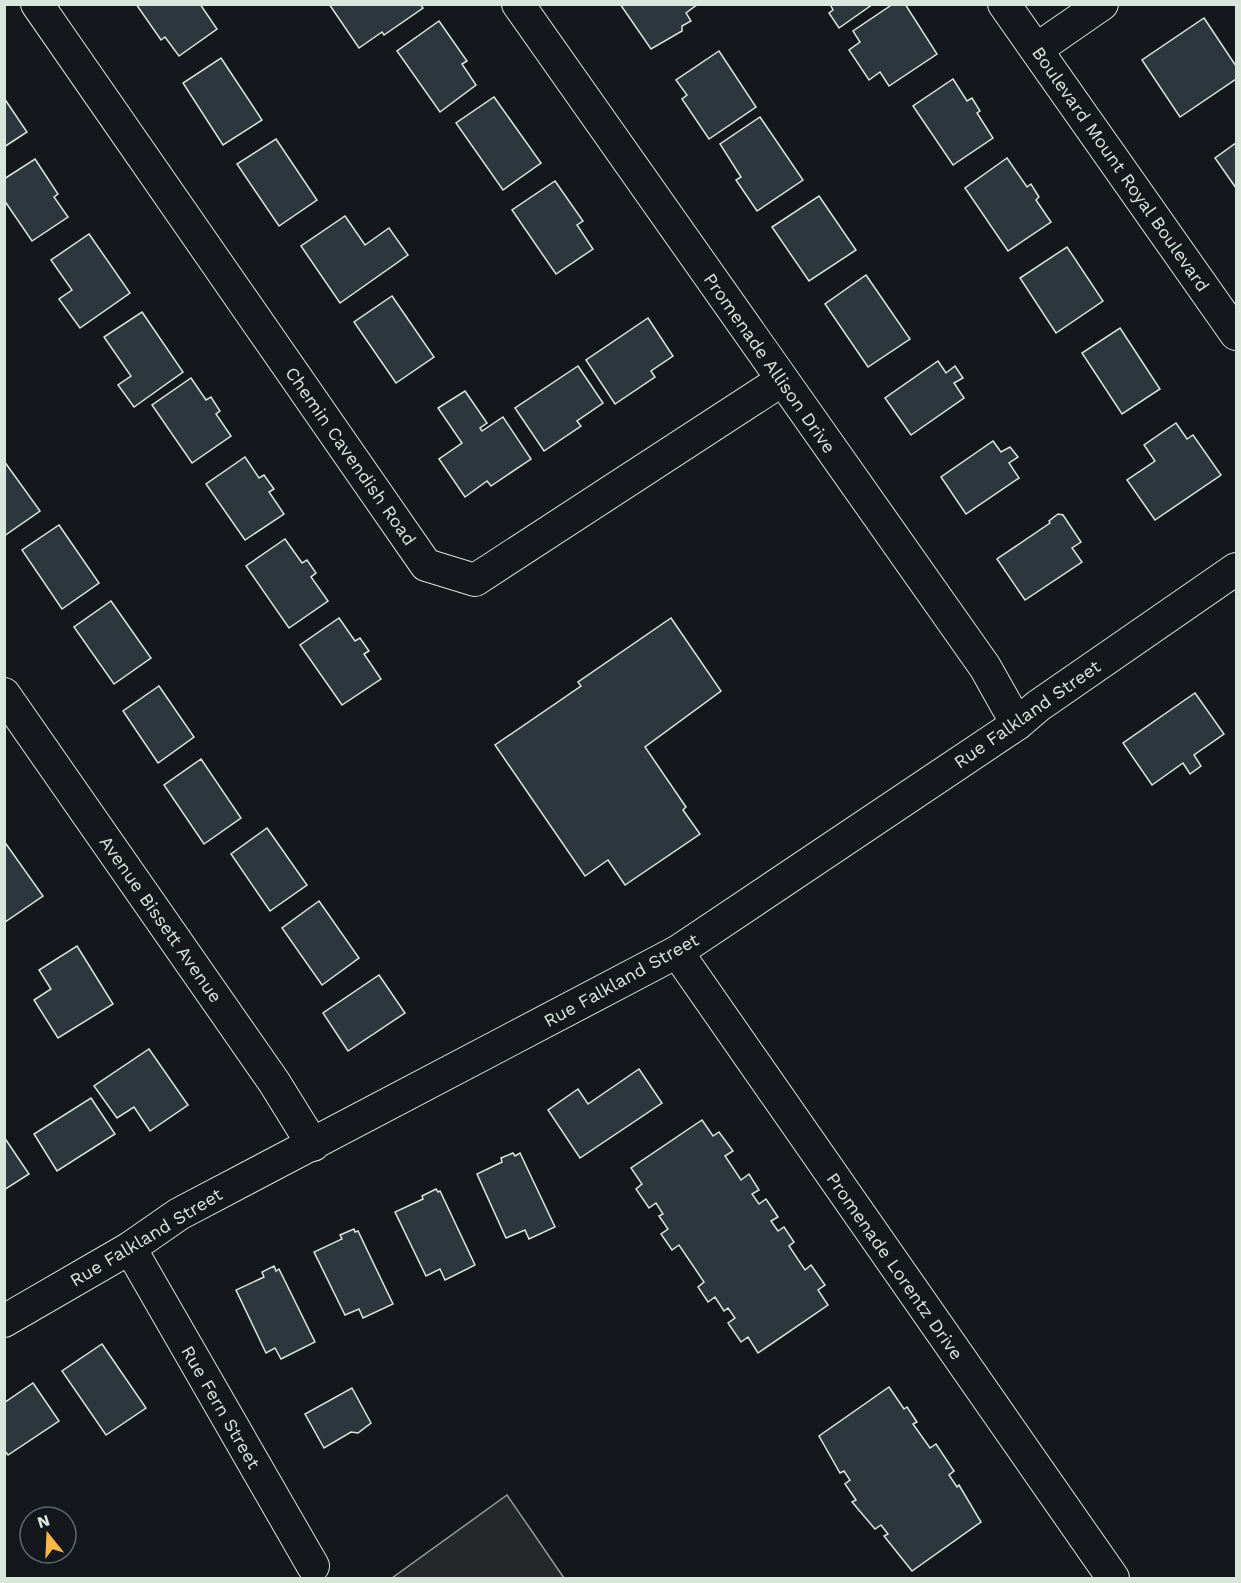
<svg xmlns="http://www.w3.org/2000/svg" width="1241" height="1583" font-family="'Work Sans',sans-serif">
	<style>
		.parking { fill: #24282b; stroke: #939e99; stroke-width: 1.5 }
		.building { fill: #2c363c; stroke: #d8e6dc; stroke-width: 1.5 }
		.lines { fill: none; stroke-linecap: round; stroke-linejoin: round }
		.street-casing { stroke: #d8e6dc; stroke-width: 34 }
		.street { stroke: #14181c; stroke-width: 32 }
		.labels { text-anchor: middle; dominant-baseline: central; stroke-width: 4.5; stroke-linejoin: round; paint-order: stroke }
		.street-label { font-size: 18px; fill: #d8e6dc; stroke: #14181c }
	</style>
	<rect width="100%" height="100%" fill="#14181c"/>
	<polygon class="parking" points="507,1495 564,1578 392,1578"/>
	<g class="building">
		<polygon points="136,4 200,4 217,29 179,56 165,37 161,40"/>
		<polygon points="329,4 420,4 423,8 384,35 382,32 359,48"/>
		<polygon points="620,4 698,4 686,13 691,21 682,26 682,31 651,49"/>
		<polygon points="830,4 873,4 839,28 829,13 833,10"/>
		<polygon points="893,4 905,4 937,54 889,86 880,72 869,80 849,50 860,42 853,31"/>
		<polygon points="1204,18 1236,66 1236,79 1180,117 1142,60"/>
		<polygon points="439,21 467,61 462,64 476,85 440,112 397,51"/>
		<polygon points="719,51 756,107 709,139 682,99 687,95 676,80"/>
		<polygon points="221,58 262,120 223,145 183,83"/>
		<polygon points="953,79 967,101 972,98 980,111 977,113 993,138 953,165 913,106"/>
		<polygon points="494,97 541,163 503,190 456,123"/>
		<polygon points="4,98 27,132 4,147"/>
		<polygon points="760,117 803,180 757,211 736,180 741,177 720,144"/>
		<polygon points="276,139 317,200 279,226 237,164"/>
		<polygon points="1236,143 1236,188 1215,158"/>
		<polygon points="1007,158 1027,187 1031,184 1039,197 1036,200 1051,222 1008,251 965,188"/>
		<polygon points="35,159 58,194 54,197 68,217 32,241 4,200 4,179"/>
		<polygon points="555,181 583,221 577,225 593,249 556,274 512,210"/>
		<polygon points="819,196 856,250 809,281 772,227"/>
		<polygon points="345,216 365,245 389,228 408,255 340,303 301,246"/>
		<polygon points="89,234 130,293 80,328 59,299 72,290 51,260"/>
		<polygon points="1067,247 1103,301 1056,333 1020,278"/>
		<polygon points="866,275 910,339 868,367 825,304"/>
		<polygon points="392,296 434,357 396,383 354,322"/>
		<polygon points="142,312 183,372 134,407 118,385 131,376 104,337"/>
		<polygon points="648,318 673,356 651,371 655,377 615,404 586,360"/>
		<polygon points="1120,328 1160,389 1122,414 1082,353"/>
		<polygon points="938,361 946,373 955,366 963,378 954,383 964,398 911,435 885,398"/>
		<polygon points="578,366 603,403 577,421 581,426 544,451 515,408"/>
		<polygon points="191,378 206,400 211,397 220,411 216,414 231,436 192,463 152,405"/>
		<polygon points="465,391 487,423 480,428 482,431 503,417 531,459 491,486 487,481 465,497 439,459 462,443 438,408"/>
		<polygon points="1176,423 1187,439 1193,435 1221,475 1155,520 1127,480 1155,461 1144,445"/>
		<polygon points="993,441 1001,452 1010,447 1018,457 1009,463 1019,478 966,514 941,477"/>
		<polygon points="245,457 259,478 264,475 274,489 269,492 284,514 245,540 206,484"/>
		<polygon points="4,461 40,511 4,536"/>
		<polygon points="1058,514 1063,515 1081,542 1072,548 1082,562 1025,600 997,559 1050,523 1049,521"/>
		<polygon points="59,525 99,583 62,609 22,550"/>
		<polygon points="285,539 302,563 307,560 316,573 311,577 328,601 289,628 246,566"/>
		<polygon points="111,601 151,658 114,684 74,627"/>
		<polygon points="339,618 355,641 360,638 369,651 364,654 381,679 342,705 300,645"/>
		<polygon points="671,618 721,691 645,747 686,807 683,810 700,834 625,885 608,860 585,876 495,745 581,686 578,682"/>
		<polygon points="159,686 194,737 158,763 123,711"/>
		<polygon points="1195,693 1224,734 1194,755 1201,766 1190,774 1183,763 1152,785 1123,743"/>
		<polygon points="201,759 241,818 204,844 164,785"/>
		<polygon points="267,828 307,885 270,911 231,854"/>
		<polygon points="4,841 43,896 5,922 4,921"/>
		<polygon points="319,901 359,958 322,985 282,928"/>
		<polygon points="77,946 113,1004 58,1038 34,1000 51,989 39,970"/>
		<polygon points="379,975 405,1013 348,1051 323,1013"/>
		<polygon points="149,1049 188,1105 150,1131 134,1107 117,1118 94,1086"/>
		<polygon points="639,1069 662,1103 580,1158 548,1110 578,1089 588,1104"/>
		<polygon points="91,1098 115,1134 57,1171 34,1134"/>
		<polygon points="702,1120 713,1136 719,1132 733,1151 725,1156 741,1180 749,1174 759,1190 752,1194 759,1204 766,1199 778,1217 771,1221 778,1231 784,1227 794,1242 789,1246 805,1270 811,1265 825,1285 818,1290 828,1305 758,1353 748,1337 741,1342 728,1323 735,1318 728,1308 724,1311 715,1297 708,1302 698,1287 704,1282 679,1245 672,1250 661,1234 668,1229 659,1216 663,1214 656,1203 649,1208 636,1189 642,1184 631,1168"/>
		<polygon points="4,1137 29,1174 4,1190"/>
		<polygon points="513,1153 515,1156 520,1153 555,1227 529,1239 525,1230 506,1238 477,1174 502,1162 501,1158"/>
		<polygon points="436,1189 438,1192 440,1191 475,1265 445,1280 440,1269 426,1276 395,1212 423,1199 422,1196"/>
		<polygon points="354,1229 355,1232 358,1231 393,1304 363,1318 359,1309 345,1315 314,1252 342,1239 340,1235"/>
		<polygon points="274,1266 276,1271 279,1269 315,1342 281,1359 275,1348 266,1353 236,1290 264,1277 262,1272"/>
		<polygon points="102,1344 146,1408 106,1435 62,1371"/>
		<polygon points="33,1383 59,1421 8,1455 4,1450 4,1403"/>
		<polygon points="889,1387 904,1409 907,1407 917,1422 913,1424 930,1448 936,1444 954,1471 949,1475 957,1487 959,1485 981,1522 912,1571 884,1536 888,1534 881,1525 875,1529 852,1502 856,1500 845,1484 850,1480 844,1471 840,1473 819,1436"/>
		<polygon points="352,1388 371,1423 358,1433 351,1432 324,1448 305,1414"/>
	</g>
	<g class="lines">
		<defs>
			<g id="street">
				<polyline points="37,4 426,565 475,580 782,380"/>
				<polyline points="518,4 985,667 1017,724"/>
				<polyline points="1004,4 1236,334"/>
				<polyline points="1037,49 1102,4"/>
				<polyline points="4,694 274,1082 313,1145"/>
				<polyline points="677,952 1113,1578"/>
				<polyline points="130,1248 313,1566"/>
				<polyline points="4,1321 130,1248 179,1214 677,952 1017,724 1038,706 1236,569"/>
			</g>
		</defs>
		<use href="#street" class="street-casing"/>
		<use href="#street" class="street"/>
	</g>
	<g class="labels">
		<g class="street-label">
			<text transform="translate(1121 169) rotate(55)">Boulevard Mount Royal Boulevard</text>
			<text transform="translate(770 363) rotate(55)">Promenade Allison Drive</text>
			<text transform="translate(351 456) rotate(55)">Chemin Cavendish Road</text>
			<text transform="translate(1027 714) rotate(-35)">Rue Falkland Street</text>
			<text transform="translate(161 919) rotate(55)">Avenue Bissett Avenue</text>
			<text transform="translate(621 980) rotate(-29)">Rue Falkland Street</text>
			<text transform="translate(146 1237) rotate(-31)">Rue Falkland Street</text>
			<text transform="translate(895 1266) rotate(55)">Promenade Lorentz Drive</text>
			<text transform="translate(221 1407) rotate(60)">Rue Fern Street</text>
		</g>
	</g>
	<rect width="1241" height="1583" fill="none" stroke="#d8e6dc" stroke-width="12"/>
	<g transform="translate(48 1535) rotate(342)"><circle r="28" fill="#14181c" stroke="#626a69" stroke-width="1.5"/>
	<path d="M0-4.5L10 22L0 15L-10 22Z" fill="#ffb74d"/>
	<text y="-9" font-size="16" font-weight="bold" text-anchor="middle" fill="#d8e6dc">N</text>
	</g>
</svg>
